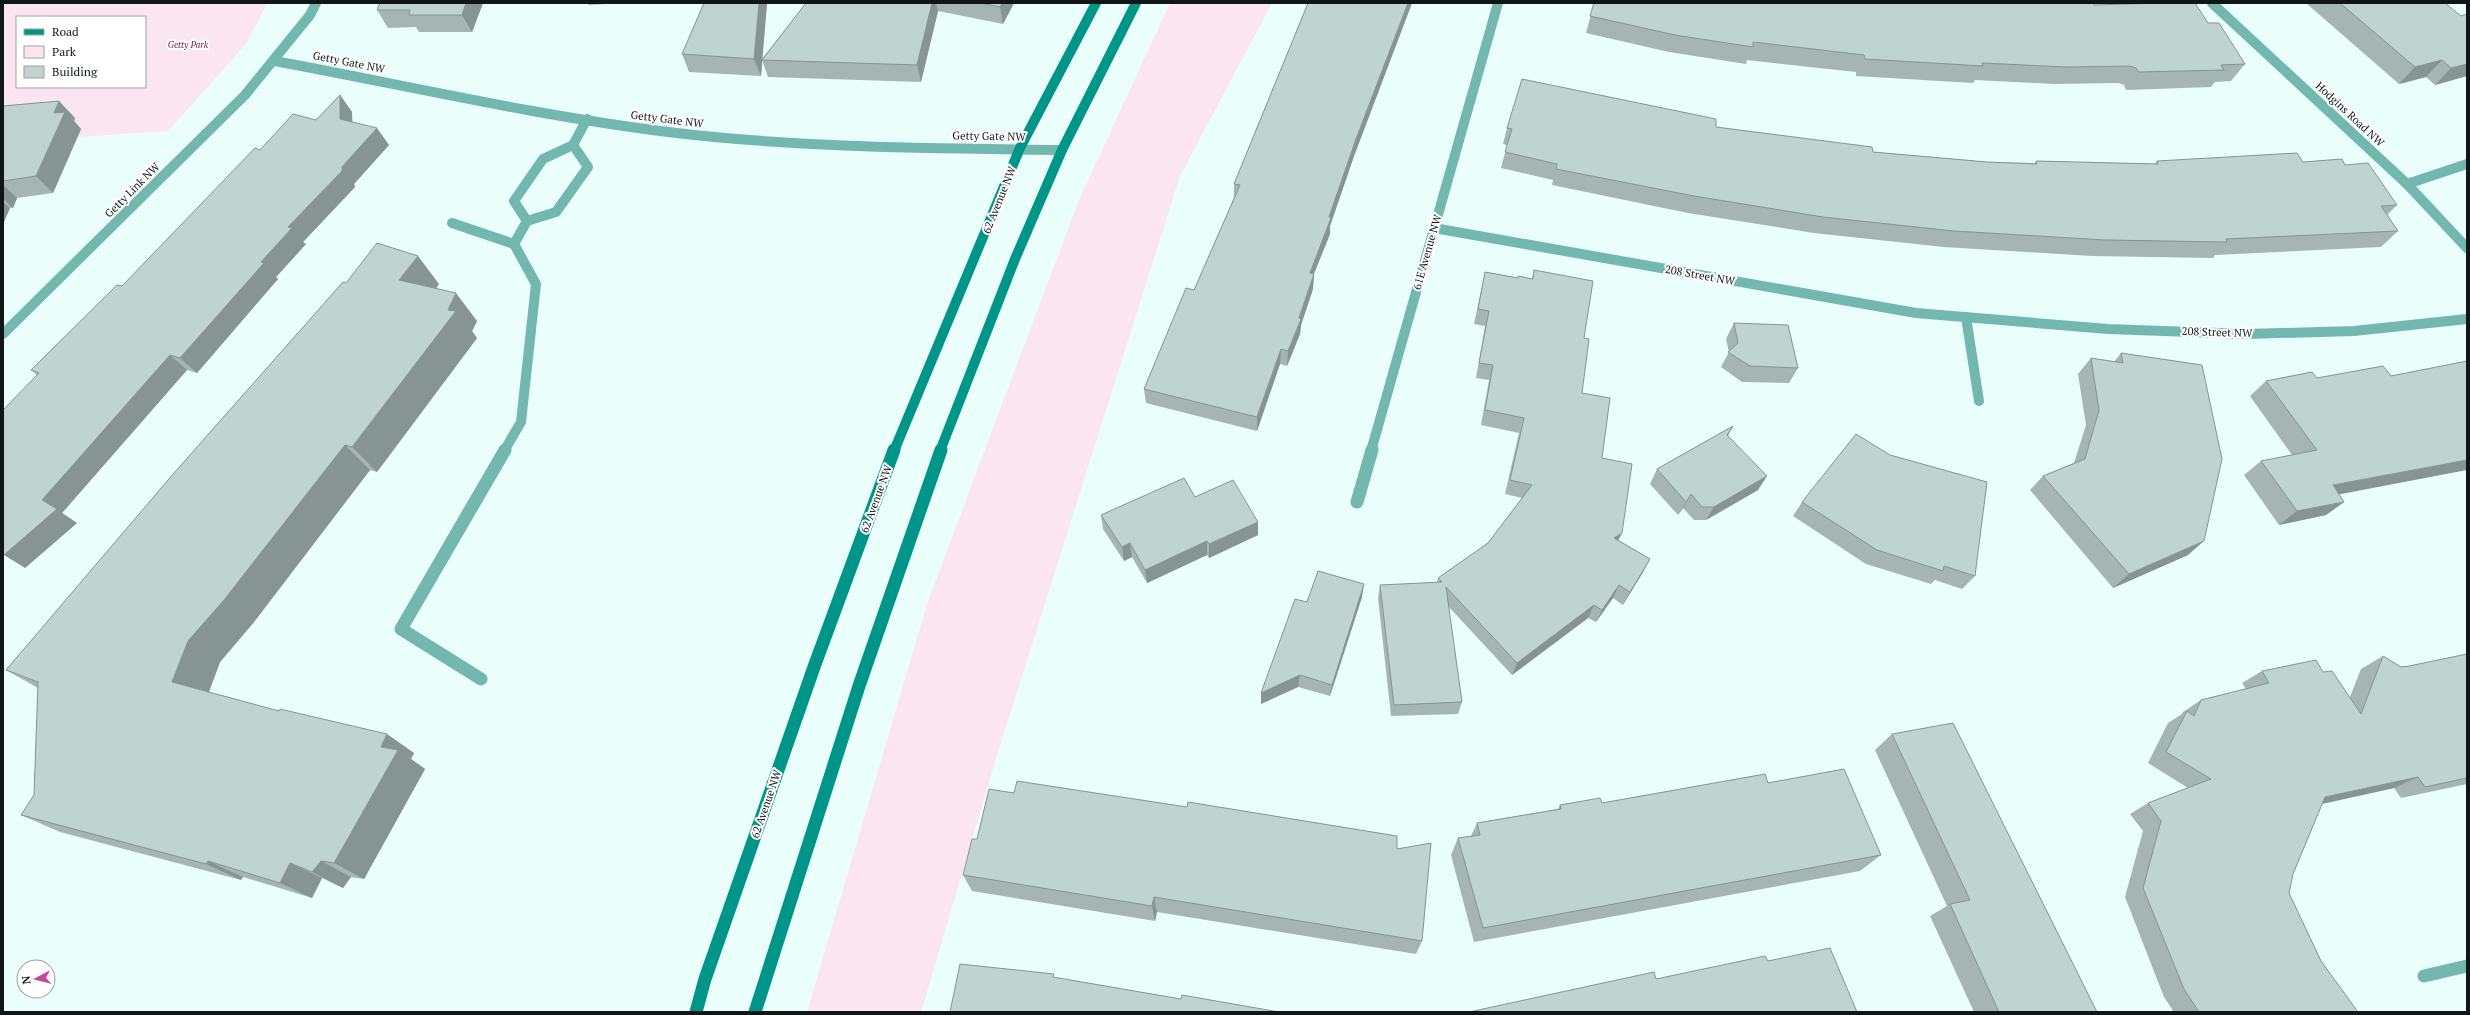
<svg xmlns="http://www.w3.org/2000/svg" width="2470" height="1015" font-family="'PT Serif',serif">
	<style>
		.green { fill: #fae5f0; fill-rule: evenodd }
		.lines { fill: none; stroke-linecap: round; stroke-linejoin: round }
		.service-far1 { stroke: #73b7ae; stroke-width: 10 }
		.service { stroke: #73b7ae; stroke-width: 13 }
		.minor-far1 { stroke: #73b7ae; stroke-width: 10 }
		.minor { stroke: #73b7ae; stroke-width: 13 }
		.secondary-far1 { stroke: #009589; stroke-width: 10 }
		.secondary { stroke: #009589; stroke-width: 13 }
		.wall { fill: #a4b5b3 }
		.shaded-wall { fill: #869492 }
		.building { fill: #bfd3d0; stroke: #869492 }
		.labels { text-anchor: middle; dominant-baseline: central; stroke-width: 4; stroke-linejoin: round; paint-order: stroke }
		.far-park-label { font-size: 9px; font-style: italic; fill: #702055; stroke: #fff }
		.street-label { font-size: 11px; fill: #0f1615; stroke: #fff }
	</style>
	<rect width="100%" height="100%" fill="#eafffb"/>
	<g class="green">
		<path d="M3,3H267L246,44L168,131L3,142ZM17,17H145V87H17Z"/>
		<polygon points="1170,3 1272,3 1180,176 997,755 921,1012 807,1012 928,601 1079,200"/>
	</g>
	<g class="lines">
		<g class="service-far1">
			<polyline points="527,221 514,201 543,159 573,145 587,119"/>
			<polyline points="452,223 514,244 527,221 556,212 588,167 573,145"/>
			<polyline points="504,451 521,422 536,284 514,244"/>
		</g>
		<polyline class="service" points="481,679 401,629 505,450"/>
		<g class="minor-far1">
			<polyline points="2212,3 2407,184 2467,248"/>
			<path d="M275,61C404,85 538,116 668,132C799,148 930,148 1062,150"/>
			<polyline points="2407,184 2467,164"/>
			<polyline points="1434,228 1916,313 2108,329 2247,334 2354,331 2467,319"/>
			<polyline points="1966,317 1979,401"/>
			<polyline points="3,334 245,95 310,15 316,3"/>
			<polyline points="1371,451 1498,3"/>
		</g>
		<g class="minor">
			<polyline points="1357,502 1372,450"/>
			<polyline points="2424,976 2467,966"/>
		</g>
		<g class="secondary-far1">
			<polyline points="894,451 1020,148 1096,3"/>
			<polyline points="940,451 1015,259 1062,150 1136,3"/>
		</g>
		<g class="secondary">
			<polyline points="696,1012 705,979 814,667 894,450"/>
			<polyline points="755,1012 859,686 941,450"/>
		</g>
	</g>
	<g class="wall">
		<polygon points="380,3 483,3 472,32 419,32 416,27 388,28 377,10"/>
		<polygon points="588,3 624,3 589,5"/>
		<polygon points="767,3 762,59 806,3 1014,3 1003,24 938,11 921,82 768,77 762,60 761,76 689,72 682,54"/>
		<polygon points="1308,3 1412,3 1354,156 1330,226 1330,234 1314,274 1313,289 1301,325 1300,334 1287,366 1280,364 1257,431 1146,403 1144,389 1194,290 1234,198 1234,184"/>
		<polygon points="1594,3 2094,5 2208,23 2245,64 2231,81 2215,82 2211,87 2126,90 2124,85 2118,83 2055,84 1975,80 1973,83 1856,76 1856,72 1747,60 1746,64 1669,52 1586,33"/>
		<polygon points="2306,3 2445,3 2467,76 2435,85 2426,77 2399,84"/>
		<polygon points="340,95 352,112 352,122 389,145 354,184 355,187 303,242 306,244 276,277 278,279 197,373 187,370 62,513 77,523 25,568 37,375 31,370 122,286 316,120"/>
		<polygon points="3,106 75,118 74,121 81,129 53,193 17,198 13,208 10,208 3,224"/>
		<polygon points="1716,127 1873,152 1987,162 2035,163 2036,161 2155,164 2157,161 2303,162 2345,165 2397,205 2387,215 2398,231 2381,247 2215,255 2213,258 2092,256 1944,247 1814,233 1688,213 1552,185 1553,180 1501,168 1507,145 1503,144 1507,128"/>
		<polygon points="1534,270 1584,338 1582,393 1602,458 1618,540 1650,559 1643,572 1623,605 1613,598 1596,622 1588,618 1512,675 1448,606 1462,702 1458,714 1391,716 1378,598 1380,585 1437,583 1438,578 1488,543 1522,498 1505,494 1519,433 1481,425 1489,380 1476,378 1485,326 1474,324 1485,272 1518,278 1532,278"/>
		<polygon points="346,283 439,284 436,289 477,321 472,331 477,338 377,472 370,470 254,622 220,662 209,692 414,753 411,759 425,769 364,879 351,877 343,888 322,878 312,898 243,877 241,880 60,832 21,815 34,795 38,688 6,670"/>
		<polygon points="1734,323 1798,368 1789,383 1742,382 1721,367 1729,352 1726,339"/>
		<polygon points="2121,353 2188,555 2113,588 2030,490 2043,476 2074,463 2086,425 2078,374 2091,358 2114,362"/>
		<polygon points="2312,372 2339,495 2344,502 2326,515 2279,525 2244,475 2261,461 2292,455 2250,396 2266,381"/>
		<polygon points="1733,426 1728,436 1758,490 1706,520 1694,520 1683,508 1678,515 1650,484 1657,469"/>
		<polygon points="1195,497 1258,522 1258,535 1209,558 1207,555 1147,583 1132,557 1124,561 1103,529 1101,515"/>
		<polygon points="1802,502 1975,576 1962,589 1935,580 1931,584 1866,564 1793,516"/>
		<polygon points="1362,597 1330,696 1298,687 1261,704 1307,602"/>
		<polygon points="2467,654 2467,784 2401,798 2394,788 2322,804 2293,874 2289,893 2321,961 2358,1012 2174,1012 2164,997 2125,897 2143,831 2130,814 2148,803 2188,788 2148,763 2168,723 2182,714 2183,712 2201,700 2246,689 2242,683 2262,671 2323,672 2350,697 2361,669 2383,656 2401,667 2409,666"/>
		<polygon points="1892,734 2097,1012 1974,1012 1930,916 1947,906 1875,750"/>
		<polygon points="1768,783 1881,855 1860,871 1474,942 1451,855 1458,838 1471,836 1477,823 1558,809 1560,805 1602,803"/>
		<polygon points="1014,793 1397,849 1422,941 1416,954 1157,912 1155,921 972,891 963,875 977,839"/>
	</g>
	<g class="shaded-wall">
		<polygon points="466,3 483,3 472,32 462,15"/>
		<polygon points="759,3 767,3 761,76 754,59"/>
		<polygon points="932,3 936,3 938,11 921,82 917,65"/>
		<polygon points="1002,3 1014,3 1003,24 1000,7"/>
		<polygon points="1408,3 1412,3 1354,156 1330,226 1330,234 1308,288 1310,273 1356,139"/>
		<polygon points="2442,60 2426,77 2399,84 2415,67"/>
		<polygon points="2467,64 2467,76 2435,85 2451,68"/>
		<polygon points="340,95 352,112 353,136 340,119"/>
		<polygon points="59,101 75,118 74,121 81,129 53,193 36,176 54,113"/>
		<polygon points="377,128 389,145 354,184 355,187 303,242 306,244 276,277 278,279 197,373 180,358 261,262 288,227"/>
		<polygon points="3,185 17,198 13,208 3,199"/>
		<polygon points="3,202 10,208 3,224"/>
		<polygon points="418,256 439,284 421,308 399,280"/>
		<polygon points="1314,274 1313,289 1301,325 1300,334 1287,366 1288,351"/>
		<polygon points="456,293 477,321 472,331 477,338 377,472 352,447 448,310"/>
		<polygon points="1281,349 1280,364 1257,431 1257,417"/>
		<polygon points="170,355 187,370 62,513 77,523 25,568 4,555 42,500"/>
		<polygon points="345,445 370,470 254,622 220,662 205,702 172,682 188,641"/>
		<polygon points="2467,460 2467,470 2315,499 2333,485"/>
		<polygon points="1767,476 1758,490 1706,520 1714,507"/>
		<polygon points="1691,494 1683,508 1678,515 1686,502"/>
		<polygon points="2344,502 2326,515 2279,525 2297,511"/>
		<polygon points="1258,522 1258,535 1209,558 1209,544"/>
		<polygon points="1622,533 1615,547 1614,538"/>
		<polygon points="1207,541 1207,555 1147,583 1145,570"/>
		<polygon points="2204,541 2188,555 2113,588 2129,574"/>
		<polygon points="1130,543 1132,557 1124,561 1122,547"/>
		<polygon points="1650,559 1643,572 1623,605 1630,592"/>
		<polygon points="1364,584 1362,597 1330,696 1332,685"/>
		<polygon points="1619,585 1613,598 1596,622 1602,610"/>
		<polygon points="1594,605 1588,618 1512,675 1517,663"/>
		<polygon points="1300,675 1298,687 1261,704 1261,693"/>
		<polygon points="387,734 414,753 411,759 425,769 364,879 334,863 381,747"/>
		<polygon points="2418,777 2394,788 2303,808 2325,797"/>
		<polygon points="208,861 243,877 241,880 206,864"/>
		<polygon points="321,861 351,877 343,888 312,872"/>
		<polygon points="290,863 322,878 312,898 280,883"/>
		<polygon points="1154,897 1157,912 1155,921 1152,906"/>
	</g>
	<g class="building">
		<polygon points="380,3 466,3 462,15 409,15 410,10 377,10"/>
		<polygon points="704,3 759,3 754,59 682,54"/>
		<polygon points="806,3 932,3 917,65 762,60"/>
		<polygon points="981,3 1002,3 1000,7"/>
		<polygon points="1308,3 1408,3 1356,139 1329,217 1331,218 1310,273 1314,274 1299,318 1301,319 1288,351 1281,349 1257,417 1144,389 1186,288 1194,290 1240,185 1234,184"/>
		<polygon points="1594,3 2093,3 2094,5 2161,3 2195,3 2208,23 2219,23 2245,64 2221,65 2224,70 2139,72 2136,68 2130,66 2066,67 1982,63 1983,66 1865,59 1864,55 1753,42 1753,47 1675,35 1590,16"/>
		<polygon points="2340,3 2445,3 2461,16 2467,14 2467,64 2451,68 2442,60 2415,67"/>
		<polygon points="1522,79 1716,119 1716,127 1872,147 1873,152 1987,162 2037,164 2036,161 2158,164 2157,161 2297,153 2303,162 2342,159 2345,165 2368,163 2397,205 2381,206 2398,231 2226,239 2227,242 2105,240 1954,231 1823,217 1694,196 1556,169 1557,164 1505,152 1512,129 1507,128"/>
		<polygon points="340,95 340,119 377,128 342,167 342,171 288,227 292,228 261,262 264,263 180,358 170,355 42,500 57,509 4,555 3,554 3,410 39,373 31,370 117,285 122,286 255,148 260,150 293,114 316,120"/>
		<polygon points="59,101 54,113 65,112 36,176 3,181 3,106"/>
		<polygon points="377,243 418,256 399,280 456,293 448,310 456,311 352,447 345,445 224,600 188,641 172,682 279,711 280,709 387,734 381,747 398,750 334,863 321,861 312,872 290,863 280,883 208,861 206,864 21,815 34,795 38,682 6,670 174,473 343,282 346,283"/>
		<polygon points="1534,270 1593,281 1584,338 1589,339 1582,393 1610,398 1602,458 1632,464 1622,533 1614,538 1650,559 1630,592 1619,585 1602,610 1594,605 1517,663 1446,587 1462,702 1394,705 1380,585 1442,582 1438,578 1488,543 1532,485 1510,480 1524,418 1485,410 1493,365 1479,363 1489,311 1478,309 1485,272 1518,278 1518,276 1533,279"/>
		<polygon points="1734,323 1788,325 1798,368 1750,366 1728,352 1738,343"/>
		<polygon points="2121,353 2202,365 2222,459 2204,541 2129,574 2043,476 2085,459 2099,410 2091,358 2123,363"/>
		<polygon points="2467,361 2467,460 2333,485 2344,502 2297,511 2261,461 2317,450 2266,381 2312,372 2317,378 2383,366 2391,376"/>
		<polygon points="1733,426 1727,435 1767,476 1714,507 1702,507 1691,494 1686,502 1657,469"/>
		<polygon points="1856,434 1890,455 1987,482 1975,576 1944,566 1943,571 1877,550 1802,502"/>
		<polygon points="1184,478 1195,497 1233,480 1258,522 1209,544 1207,541 1145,570 1130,543 1122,547 1101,515"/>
		<polygon points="1318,571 1364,584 1332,685 1300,675 1261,693 1295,599 1307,602"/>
		<polygon points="2467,654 2467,778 2425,787 2418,777 2325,797 2293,874 2289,893 2321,961 2358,1012 2199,1012 2184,989 2143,888 2161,821 2148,803 2211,779 2166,752 2187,711 2194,716 2201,700 2269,683 2262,671 2316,660 2323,672 2332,671 2361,714 2383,656 2401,667 2409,666"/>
		<polygon points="1953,723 2097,1012 1999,1012 1950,904 1970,900 1892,734"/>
		<polygon points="1844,769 1881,855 1483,928 1458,838 1480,835 1477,823 1561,809 1560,805 1600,798 1602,803 1765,774 1768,783"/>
		<polygon points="1017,781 1187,807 1188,802 1397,836 1397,849 1431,843 1422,941 1154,897 1152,906 963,875 972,839 977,839 989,789 1014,793"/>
		<polygon points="1830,948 1857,1012 1469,1012 1654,972 1656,979 1765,956 1768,961"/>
		<polygon points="960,964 1054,974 1053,977 1181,999 1182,995 1279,1012 950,1012"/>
	</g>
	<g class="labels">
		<g class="far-park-label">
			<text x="188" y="45">Getty Park</text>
		</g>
		<g class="street-label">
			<text transform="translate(349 62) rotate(11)">Getty Gate NW</text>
			<text transform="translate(2350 114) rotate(43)">Hodgins Road NW</text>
			<text transform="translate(667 119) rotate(7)">Getty Gate NW</text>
			<text transform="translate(989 136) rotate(1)">Getty Gate NW</text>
			<text transform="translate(132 190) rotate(-45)">Getty Link NW</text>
			<text transform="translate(999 200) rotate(-68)">62 Avenue NW</text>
			<text transform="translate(1427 252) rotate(-74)">61E Avenue NW</text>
			<text transform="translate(1700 275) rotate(10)">208 Street NW</text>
			<text transform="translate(2217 332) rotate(2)">208 Street NW</text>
			<text transform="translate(876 499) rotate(-70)">62 Avenue NW</text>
			<text transform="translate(766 804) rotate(-71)">62 Avenue NW</text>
		</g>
	</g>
	<rect width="2470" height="1015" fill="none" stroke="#0f1615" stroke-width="8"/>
	<rect x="16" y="16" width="130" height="72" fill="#ffffff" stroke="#9fa2a1"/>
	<rect x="24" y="29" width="20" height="6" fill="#009589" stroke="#9fa2a1"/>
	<text x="52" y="36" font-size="12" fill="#0f1615">Road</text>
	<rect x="24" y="46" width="20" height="12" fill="#fae5f0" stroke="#9fa2a1"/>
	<text x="52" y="56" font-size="12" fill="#0f1615">Park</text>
	<rect x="24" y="66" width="20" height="12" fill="#bfd3d0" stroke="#9fa2a1"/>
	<text x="52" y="76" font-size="12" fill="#0f1615">Building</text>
	<g transform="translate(36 979) rotate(263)"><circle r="19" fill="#ffffff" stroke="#9fa2a1"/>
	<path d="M0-3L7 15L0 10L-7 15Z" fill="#c5499a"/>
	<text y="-6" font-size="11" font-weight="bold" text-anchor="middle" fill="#0f1615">N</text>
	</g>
</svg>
